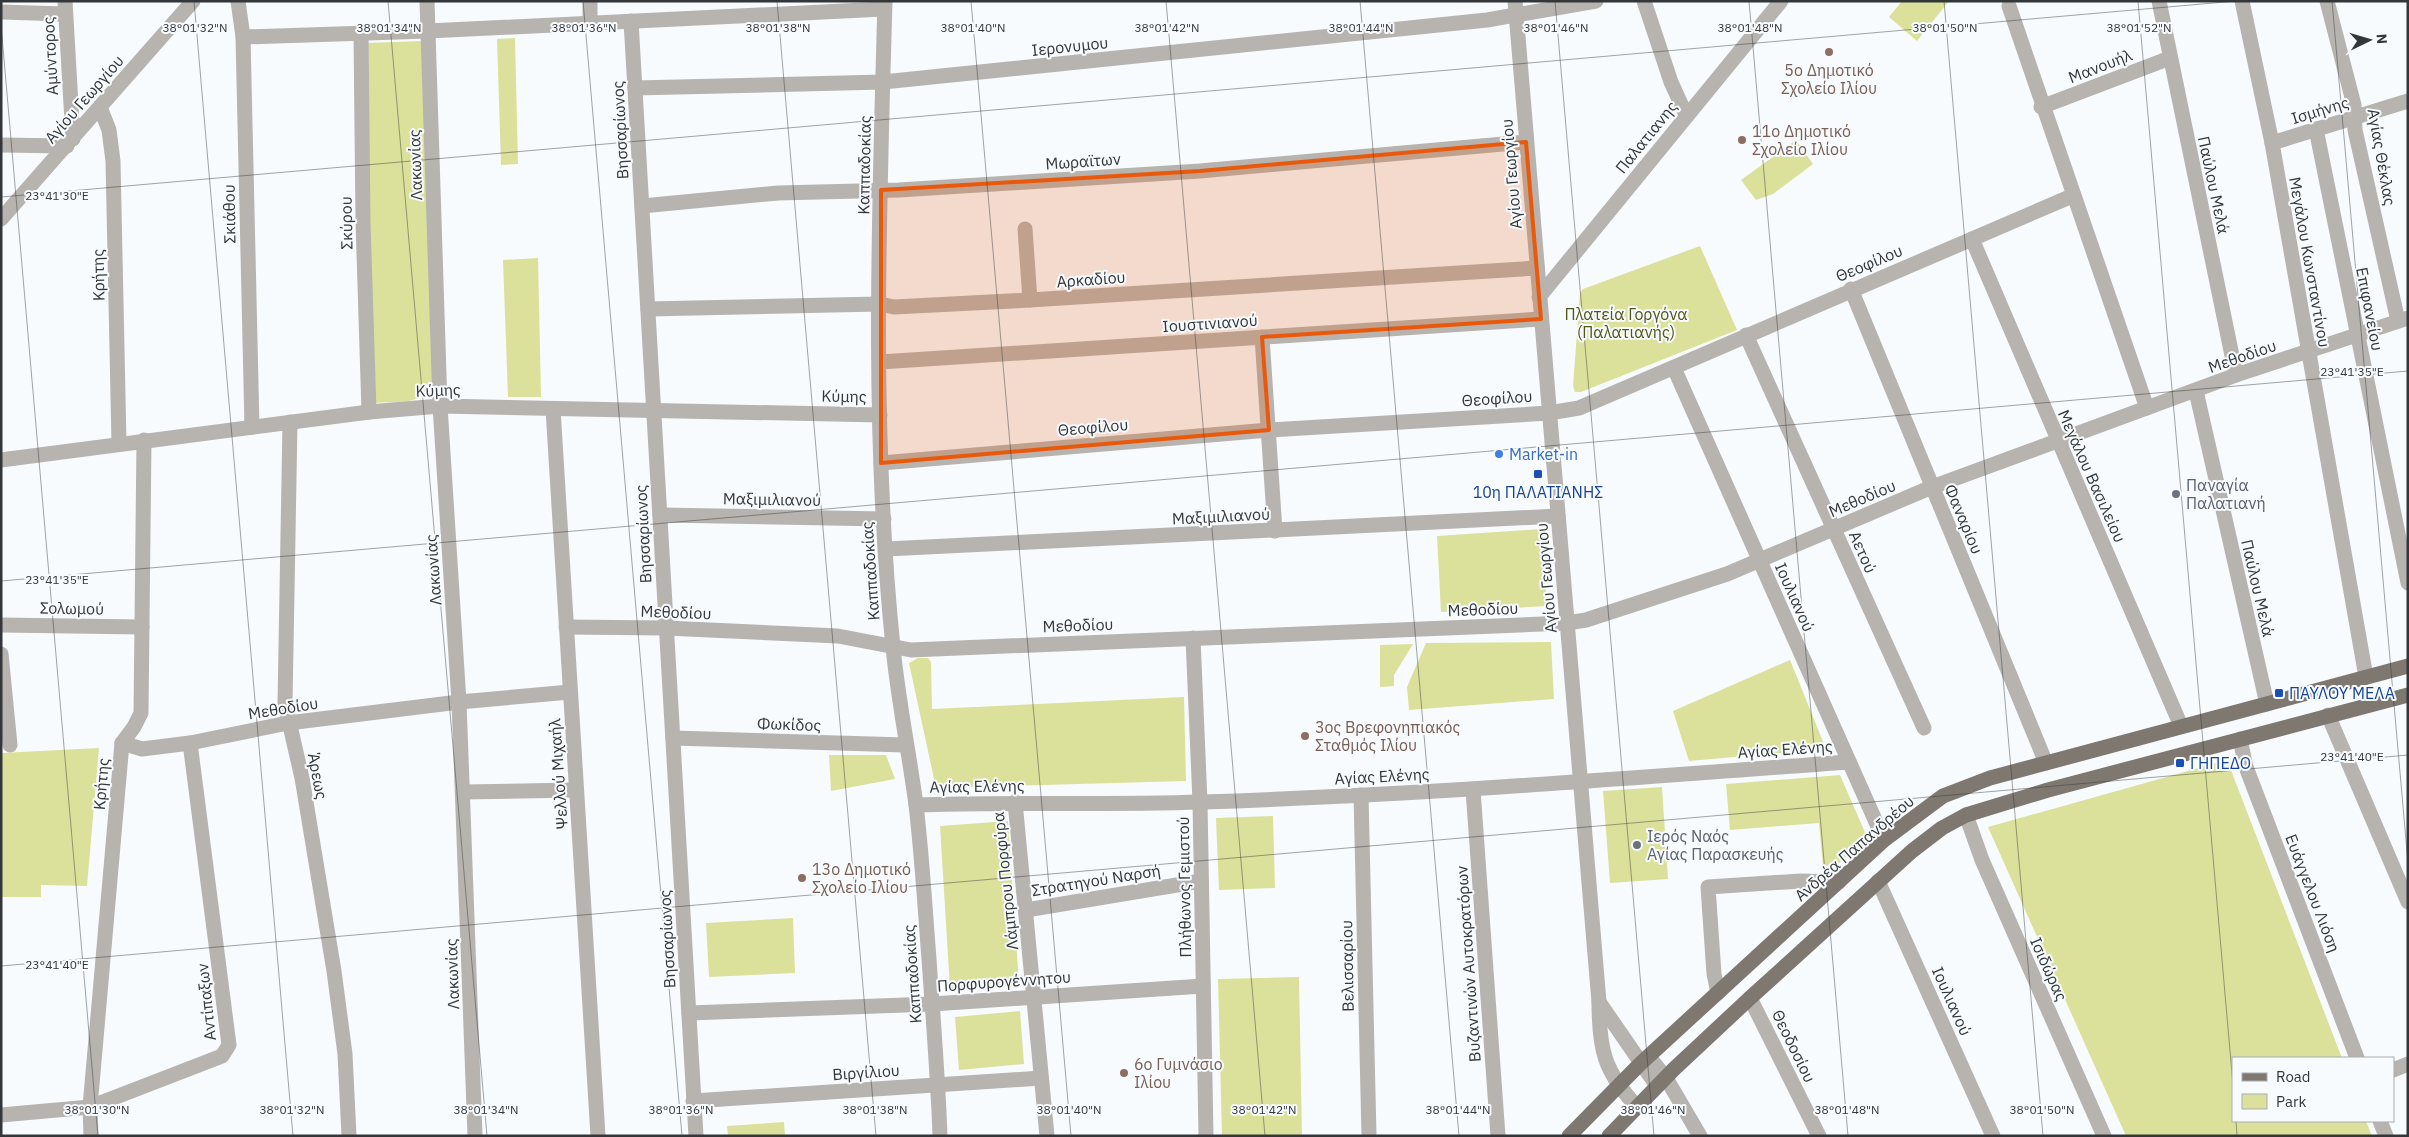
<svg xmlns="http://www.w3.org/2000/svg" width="2409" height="1137" font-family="'IBM Plex Sans',sans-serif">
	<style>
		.green { fill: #dbe19a }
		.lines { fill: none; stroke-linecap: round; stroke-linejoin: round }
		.minor { stroke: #b7b3af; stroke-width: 15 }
		.major { stroke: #7e7870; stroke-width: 15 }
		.marked { fill: #e8590c; fill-opacity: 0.2; stroke: #e8590c; stroke-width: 4; stroke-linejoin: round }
		.ticks { fill: none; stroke: #33373a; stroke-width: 1; stroke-opacity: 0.45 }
		.education-dot { fill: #8d6e63; stroke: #f7fbfe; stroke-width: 2 }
		.shop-dot { fill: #3f7fe0; stroke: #f7fbfe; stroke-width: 2 }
		.transit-dot { fill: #1a4fb4; stroke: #f7fbfe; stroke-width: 2 }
		.worship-dot { fill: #6b7280; stroke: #f7fbfe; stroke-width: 2 }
		.labels { text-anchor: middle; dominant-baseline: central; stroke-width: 4; stroke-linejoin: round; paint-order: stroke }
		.street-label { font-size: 16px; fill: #33373a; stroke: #f7fbfe }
		.education-label { font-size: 16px; fill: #785e54; stroke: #f7fbfe; text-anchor: start }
		.park-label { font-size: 16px; fill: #535619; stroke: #f7fbfe }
		.shop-label { font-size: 16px; fill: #366cbe; stroke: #f7fbfe; text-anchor: start }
		.worship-label { font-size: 16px; fill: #5b616d; stroke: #f7fbfe; text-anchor: start }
		.transit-label { font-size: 16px; fill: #164399; stroke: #f7fbfe; text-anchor: start }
		.ticks-label { font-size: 12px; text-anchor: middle; fill: #33373a; stroke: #f7fbfe; stroke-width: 4; stroke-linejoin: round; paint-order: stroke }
	</style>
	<rect width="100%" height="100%" fill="#f7fbfe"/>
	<g class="green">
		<polygon points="1902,1 1949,1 1917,41 1889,17"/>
		<polygon points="515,38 518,164 501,165 497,39"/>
		<path d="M423,41L434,381C424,406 399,401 374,403L366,43Z"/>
		<polygon points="1796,140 1813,164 1773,194 1756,200 1741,180"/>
		<polygon points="1700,246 1737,330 1581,392 1575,392 1573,386 1580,293 1583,289"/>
		<polygon points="538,258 541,397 508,397 503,260"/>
		<polygon points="1542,529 1547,606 1441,612 1437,536"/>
		<polygon points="1551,642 1554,699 1409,710 1407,687 1426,643"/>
		<polygon points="1413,644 1394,675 1394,686 1380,687 1380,645"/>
		<polygon points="918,658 928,658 931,662 932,709 1184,697 1186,781 936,788 909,663"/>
		<polygon points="1790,660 1826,749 1689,761 1673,711"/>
		<polygon points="99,748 87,886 41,885 41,897 1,897 1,753"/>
		<polygon points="829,755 886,755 895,779 831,791"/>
		<polygon points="2227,760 2342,1058 2233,1058 2233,1121 2366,1121 2372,1136 2126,1136 1988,827"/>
		<polygon points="1840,775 1867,837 1837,865 1823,866 1819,823 1730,830 1726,784"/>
		<polygon points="1662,787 1668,879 1610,883 1603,791"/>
		<polygon points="1273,816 1275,888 1219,890 1216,818"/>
		<polygon points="1008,821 1019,984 950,989 940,826"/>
		<polygon points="793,918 795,973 709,977 706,923"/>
		<polygon points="1299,977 1302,1136 1222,1136 1218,979"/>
		<polygon points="1020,1011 1024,1064 959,1070 955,1017"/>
		<polygon points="784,1122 785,1136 728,1136 727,1126"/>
	</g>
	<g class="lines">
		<g class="minor">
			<polyline points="65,1 73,139"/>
			<polyline points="238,1 243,37 252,427"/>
			<polyline points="427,1 440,406 459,702 475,1136"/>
			<path d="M885,1C879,216 871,433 893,647C898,700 909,752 916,805C922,856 925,908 929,959C933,1018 938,1077 940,1136"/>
			<path d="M1515,1L1599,1002C1599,1050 1604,1071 1637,1107"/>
			<polyline points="1644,1 1671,82 1686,115"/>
			<polyline points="2159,1 2236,375"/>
			<polyline points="2242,1 2272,143 2366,677"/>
			<polyline points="2327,1 2354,105 2355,130 2398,321"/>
			<polyline points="2009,6 2147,408"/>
			<polyline points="1,12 65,14"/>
			<polyline points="631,21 696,1136"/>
			<polyline points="590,23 590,1"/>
			<polyline points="361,34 363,222 369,412"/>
			<polyline points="243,37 428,31 884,9"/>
			<polyline points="635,88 883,82 1487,20 1596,1"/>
			<polyline points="100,107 109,130 113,161 119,443"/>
			<polyline points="2041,107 2170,58"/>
			<polyline points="2316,129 2408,583"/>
			<polyline points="2272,143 2408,101"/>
			<polyline points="1,145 67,146"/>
			<polyline points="642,206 778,193 899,190 1200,171 1526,142"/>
			<polyline points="1,219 193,1"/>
			<polyline points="1025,229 1030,300"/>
			<polyline points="1972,239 2181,726"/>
			<polyline points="1851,289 2046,763"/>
			<polyline points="1539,297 1781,1"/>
			<polyline points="648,309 880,304 894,307 1030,300 1537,268"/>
			<polyline points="1746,335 1924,728"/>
			<polyline points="1262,337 1275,531"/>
			<polyline points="880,362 1541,319"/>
			<polyline points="1674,368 1884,840"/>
			<polyline points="2196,391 2267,704"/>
			<polyline points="553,409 598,1136"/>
			<polyline points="290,422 285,704 302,778 334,971 345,1054 349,1136"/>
			<polyline points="1,460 369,412 440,406 880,415"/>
			<polyline points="881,463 1269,430 1549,413 1579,408 2072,196"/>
			<polyline points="660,515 884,519"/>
			<polyline points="886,549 1558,516"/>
			<polyline points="1,625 142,627"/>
			<polyline points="566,627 666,628 838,636 911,650 1567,623 1586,620 1727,574 1932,487 2236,375 2408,318"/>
			<polyline points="1193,638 1200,802 1206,1136"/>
			<polyline points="1,654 10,745"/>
			<polyline points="2328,715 2408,902"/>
			<polyline points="673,738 905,745"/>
			<polyline points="2240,739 2246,767 2357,1058"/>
			<polyline points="122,743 142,749 190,743 288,723 459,702 570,692"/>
			<polyline points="1473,790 1498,1136"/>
			<polyline points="463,792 576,790"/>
			<polyline points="1361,795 1369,1136"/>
			<polyline points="1015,802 1047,1136"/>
			<path d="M916,805C1011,802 1107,805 1202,802C1418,795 1633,778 1848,762"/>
			<polyline points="1966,815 1982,860 2104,1136"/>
			<polyline points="1878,881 1993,1136"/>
			<polyline points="1026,910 1201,881"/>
			<polyline points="1718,993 1714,974 1708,887 1801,881 1839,882"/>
			<polyline points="1750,998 1819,1136"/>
			<polyline points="1599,1002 1657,1086"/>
			<polyline points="689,1013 932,1004 1203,986"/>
			<polyline points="1649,1057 1666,1078 1700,1136"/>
			<polyline points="2393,1070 2408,1064"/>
			<polyline points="693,1101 1041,1078"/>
			<polyline points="1,1115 90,1107 222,1056 229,1045 190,743"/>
			<polyline points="2380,1121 2386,1136"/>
			<polyline points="91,1136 90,1107 122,743 134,727 141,713 144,440"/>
		</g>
		<g class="major">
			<polyline points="1569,1136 1640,1064 1884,840 1943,796 1990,778 2408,666"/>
			<polyline points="1609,1136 1674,1069 1750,998 1912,851 1942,828 1966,815 2048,790 2408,695"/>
		</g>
	</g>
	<path class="marked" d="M1526,142L1541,319L1262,337L1269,430L881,463V190L1200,171Z"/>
	<path class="ticks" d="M194,1L293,1136M388,1L487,1136M583,1L682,1136M777,1L876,1136M971,1L1071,1136M1166,1L1265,1136M1360,1L1459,1136M1555,1L1654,1136M1749,1L1848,1136M1944,1L2043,1136M2138,1L2233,1085M2332,1L2408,863M1,25L98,1136M1,197L2236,1M1,581L2408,371M1,966L2408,755M2236,1121L2237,1136"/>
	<g class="education-dot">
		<circle cx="1829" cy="52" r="5"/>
		<circle cx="1742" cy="140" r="5"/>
		<circle cx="1305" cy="736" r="5"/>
		<circle cx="802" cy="878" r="5"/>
		<circle cx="1124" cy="1073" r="5"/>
	</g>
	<circle class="shop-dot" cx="1499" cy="454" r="5"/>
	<g class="transit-dot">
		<rect x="1533" y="469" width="10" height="10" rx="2.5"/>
		<rect x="2274" y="688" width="10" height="10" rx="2.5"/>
		<rect x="2175" y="758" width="10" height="10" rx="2.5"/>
	</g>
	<g class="worship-dot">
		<circle cx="2176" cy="494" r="5"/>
		<circle cx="1637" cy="845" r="5"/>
	</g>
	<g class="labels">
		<g class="street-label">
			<text transform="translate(1070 46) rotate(-6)">Ιερονυμου</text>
			<text transform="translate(50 56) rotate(-93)">Αμύντορος</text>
			<text transform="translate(2100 66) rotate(-21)">Μανουήλ</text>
			<text transform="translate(84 99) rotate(-49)">Αγίου Γεωργίου</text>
			<text transform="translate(2320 110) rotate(-17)">Ισμήνης</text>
			<text transform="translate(620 130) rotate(-93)">Βησσαρίωνος</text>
			<text transform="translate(1646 137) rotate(-51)">Παλατιανης</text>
			<text transform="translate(2382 157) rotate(80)">Αγίας Θέκλας</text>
			<text transform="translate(1083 161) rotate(-4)">Μωραϊτων</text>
			<text transform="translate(415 165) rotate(-92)">Λακωνίας</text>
			<text transform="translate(864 165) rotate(-89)">Καππαδοκίας</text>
			<text transform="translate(1511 174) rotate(-95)">Αγίου Γεωργίου</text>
			<text transform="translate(2214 185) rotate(78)">Παύλου Μελά</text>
			<text transform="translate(229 214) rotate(-91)">Σκιάθου</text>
			<text transform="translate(346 223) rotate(-91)">Σκύρου</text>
			<text transform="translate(2310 262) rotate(80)">Μεγάλου Κωνσταντίνου</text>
			<text transform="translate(1869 263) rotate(-23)">Θεοφίλου</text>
			<text transform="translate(98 275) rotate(-91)">Κρήτης</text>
			<text transform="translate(1091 279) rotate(-4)">Αρκαδίου</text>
			<text transform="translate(2370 309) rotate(79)">Επιφανείου</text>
			<text transform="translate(1210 323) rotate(-4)">Ιουστινιανού</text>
			<text transform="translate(2242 356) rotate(-19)">Μεθοδίου</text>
			<text transform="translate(438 390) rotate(-2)">Κύμης</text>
			<text transform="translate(844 396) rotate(1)">Κύμης</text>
			<text transform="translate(1497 398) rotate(-4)">Θεοφίλου</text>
			<text transform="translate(1093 427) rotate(-5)">Θεοφίλου</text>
			<text transform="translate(2092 476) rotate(66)">Μεγάλου Βασιλείου</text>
			<text transform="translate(1862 498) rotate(-23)">Μεθοδίου</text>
			<text transform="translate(772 499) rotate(1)">Μαξιμιλιανού</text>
			<text transform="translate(1221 516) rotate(-3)">Μαξιμιλιανού</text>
			<text transform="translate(1964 519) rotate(67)">Φαναρίου</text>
			<text transform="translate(643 534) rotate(-93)">Βησσαρίωνος</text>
			<text transform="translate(1863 552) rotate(66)">Αετού</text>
			<text transform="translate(433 570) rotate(-94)">Λακωνίας</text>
			<text transform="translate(870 571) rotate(-94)">Καππαδοκίας</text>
			<text transform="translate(1546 578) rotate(-95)">Αγίου Γεωργίου</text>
			<text transform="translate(2258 588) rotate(77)">Παύλου Μελά</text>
			<text transform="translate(1795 597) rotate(66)">Ιουλιανού</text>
			<text transform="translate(72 608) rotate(1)">Σολωμού</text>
			<text transform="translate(1483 609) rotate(-2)">Μεθοδίου</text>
			<text transform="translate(676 612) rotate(2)">Μεθοδίου</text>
			<text transform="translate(1078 625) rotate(-2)">Μεθοδίου</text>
			<text transform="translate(283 708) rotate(-9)">Μεθοδίου</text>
			<text transform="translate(789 724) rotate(2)">Φωκίδος</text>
			<text transform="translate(1785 749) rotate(-4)">Αγίας Ελένης</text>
			<text transform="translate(558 774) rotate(-94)">Ψελλού Μιχαήλ</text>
			<text transform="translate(318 776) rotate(79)">Άρεως</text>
			<text transform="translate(1382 776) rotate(-3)">Αγίας Ελένης</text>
			<text transform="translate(101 784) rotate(-85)">Κρήτης</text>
			<text transform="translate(977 786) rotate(-1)">Αγίας Ελένης</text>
			<text transform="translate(1854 848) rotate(-41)">Ανδρέα Παπανδρέου</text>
			<text transform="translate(1096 880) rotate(-9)">Στρατηγού Ναρσή</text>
			<text transform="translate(1005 881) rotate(-96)">Λάμπρου Πορφύρα</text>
			<text transform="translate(1184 887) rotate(-91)">Πλήθωνος Γεμιστού</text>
			<text transform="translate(2313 893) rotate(69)">Ευάγγελου Λιόση</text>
			<text transform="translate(667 939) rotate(-93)">Βησσαρίωνος</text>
			<text transform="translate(1468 964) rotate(-94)">Βυζαντινών Αυτοκρατόρων</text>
			<text transform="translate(1347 966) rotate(-91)">Βελισσαρίου</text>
			<text transform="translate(2049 969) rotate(66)">Ισιδώρας</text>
			<text transform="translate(452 974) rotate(-92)">Λακωνίας</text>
			<text transform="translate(912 974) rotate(-94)">Καππαδοκίας</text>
			<text transform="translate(1004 981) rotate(-4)">Πορφυρογέννητου</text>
			<text transform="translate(1952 1001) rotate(66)">Ιουλιανού</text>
			<text transform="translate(206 1002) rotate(-96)">Αντίπαξων</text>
			<text transform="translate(1794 1046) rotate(64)">Θεοδοσίου</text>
			<text transform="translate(866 1072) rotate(-4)">Βιργίλιου</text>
		</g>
		<g class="education-label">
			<text x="1829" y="70" text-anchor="middle">5ο Δημοτικό<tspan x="1829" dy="18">Σχολείο Ιλίου</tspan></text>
			<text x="1752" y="131">11ο Δημοτικό<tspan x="1752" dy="18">Σχολείο Ιλίου</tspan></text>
			<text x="1315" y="727">3ος Βρεφονηπιακός<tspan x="1315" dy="18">Σταθμός Ιλίου</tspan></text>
			<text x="812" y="869">13ο Δημοτικό<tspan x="812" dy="18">Σχολείο Ιλίου</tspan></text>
			<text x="1134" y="1064">6ο Γυμνάσιο<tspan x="1134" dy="18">Ιλίου</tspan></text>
		</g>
		<g class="park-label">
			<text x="1626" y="314">Πλατεία Γοργόνα<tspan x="1626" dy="18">(Παλατιανής)</tspan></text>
		</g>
		<g class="shop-label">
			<text x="1509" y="454">Market-in</text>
		</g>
		<g class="worship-label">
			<text x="2186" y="485">Παναγία<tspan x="2186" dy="18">Παλατιανή</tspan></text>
			<text x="1647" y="836">Ιερός Ναός<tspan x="1647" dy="18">Αγίας Παρασκευής</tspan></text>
		</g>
		<g class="transit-label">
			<text x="1538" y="492" text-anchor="middle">10η ΠΑΛΑΤΙΑΝΗΣ</text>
			<text x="2289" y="693">ΠΑΥΛΟΥ ΜΕΛΑ</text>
			<text x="2190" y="763">ΓΗΠΕΔΟ</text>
		</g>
	</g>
	<g class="ticks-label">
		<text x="195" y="32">38°01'32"N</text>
		<text x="389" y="32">38°01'34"N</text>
		<text x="584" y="32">38°01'36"N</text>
		<text x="778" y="32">38°01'38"N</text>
		<text x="973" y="32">38°01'40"N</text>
		<text x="1167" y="32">38°01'42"N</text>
		<text x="1361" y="32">38°01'44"N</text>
		<text x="1556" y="32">38°01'46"N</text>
		<text x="1750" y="32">38°01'48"N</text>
		<text x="1945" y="32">38°01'50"N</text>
		<text x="2139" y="32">38°01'52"N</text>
		<text x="57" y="200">23°41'30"E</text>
		<text x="2352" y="376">23°41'35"E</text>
		<text x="57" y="584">23°41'35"E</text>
		<text x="2352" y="761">23°41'40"E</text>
		<text x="57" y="969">23°41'40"E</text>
		<text x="97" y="1114">38°01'30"N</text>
		<text x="292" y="1114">38°01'32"N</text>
		<text x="486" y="1114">38°01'34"N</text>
		<text x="681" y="1114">38°01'36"N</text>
		<text x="875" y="1114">38°01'38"N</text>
		<text x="1069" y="1114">38°01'40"N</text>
		<text x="1264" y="1114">38°01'42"N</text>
		<text x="1458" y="1114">38°01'44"N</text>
		<text x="1653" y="1114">38°01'46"N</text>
		<text x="1847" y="1114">38°01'48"N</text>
		<text x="2042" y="1114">38°01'50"N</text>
	</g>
	<rect width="2409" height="1137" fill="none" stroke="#33373a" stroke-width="5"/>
	<rect x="2232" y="1057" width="162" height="65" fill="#f7fbfe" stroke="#a9adb0"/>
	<rect x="2242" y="1073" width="25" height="8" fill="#7e7870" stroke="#a9adb0"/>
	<text x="2276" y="1082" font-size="15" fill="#33373a">Road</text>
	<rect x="2242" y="1094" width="25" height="15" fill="#dbe19a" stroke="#a9adb0"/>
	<text x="2276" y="1107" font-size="15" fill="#33373a">Park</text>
	<g transform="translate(2369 40) rotate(85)" stroke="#f7fbfe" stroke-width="4" paint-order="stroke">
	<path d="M0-4L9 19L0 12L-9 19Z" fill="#33373a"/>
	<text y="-8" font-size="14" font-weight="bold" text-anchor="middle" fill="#33373a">N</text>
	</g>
</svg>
